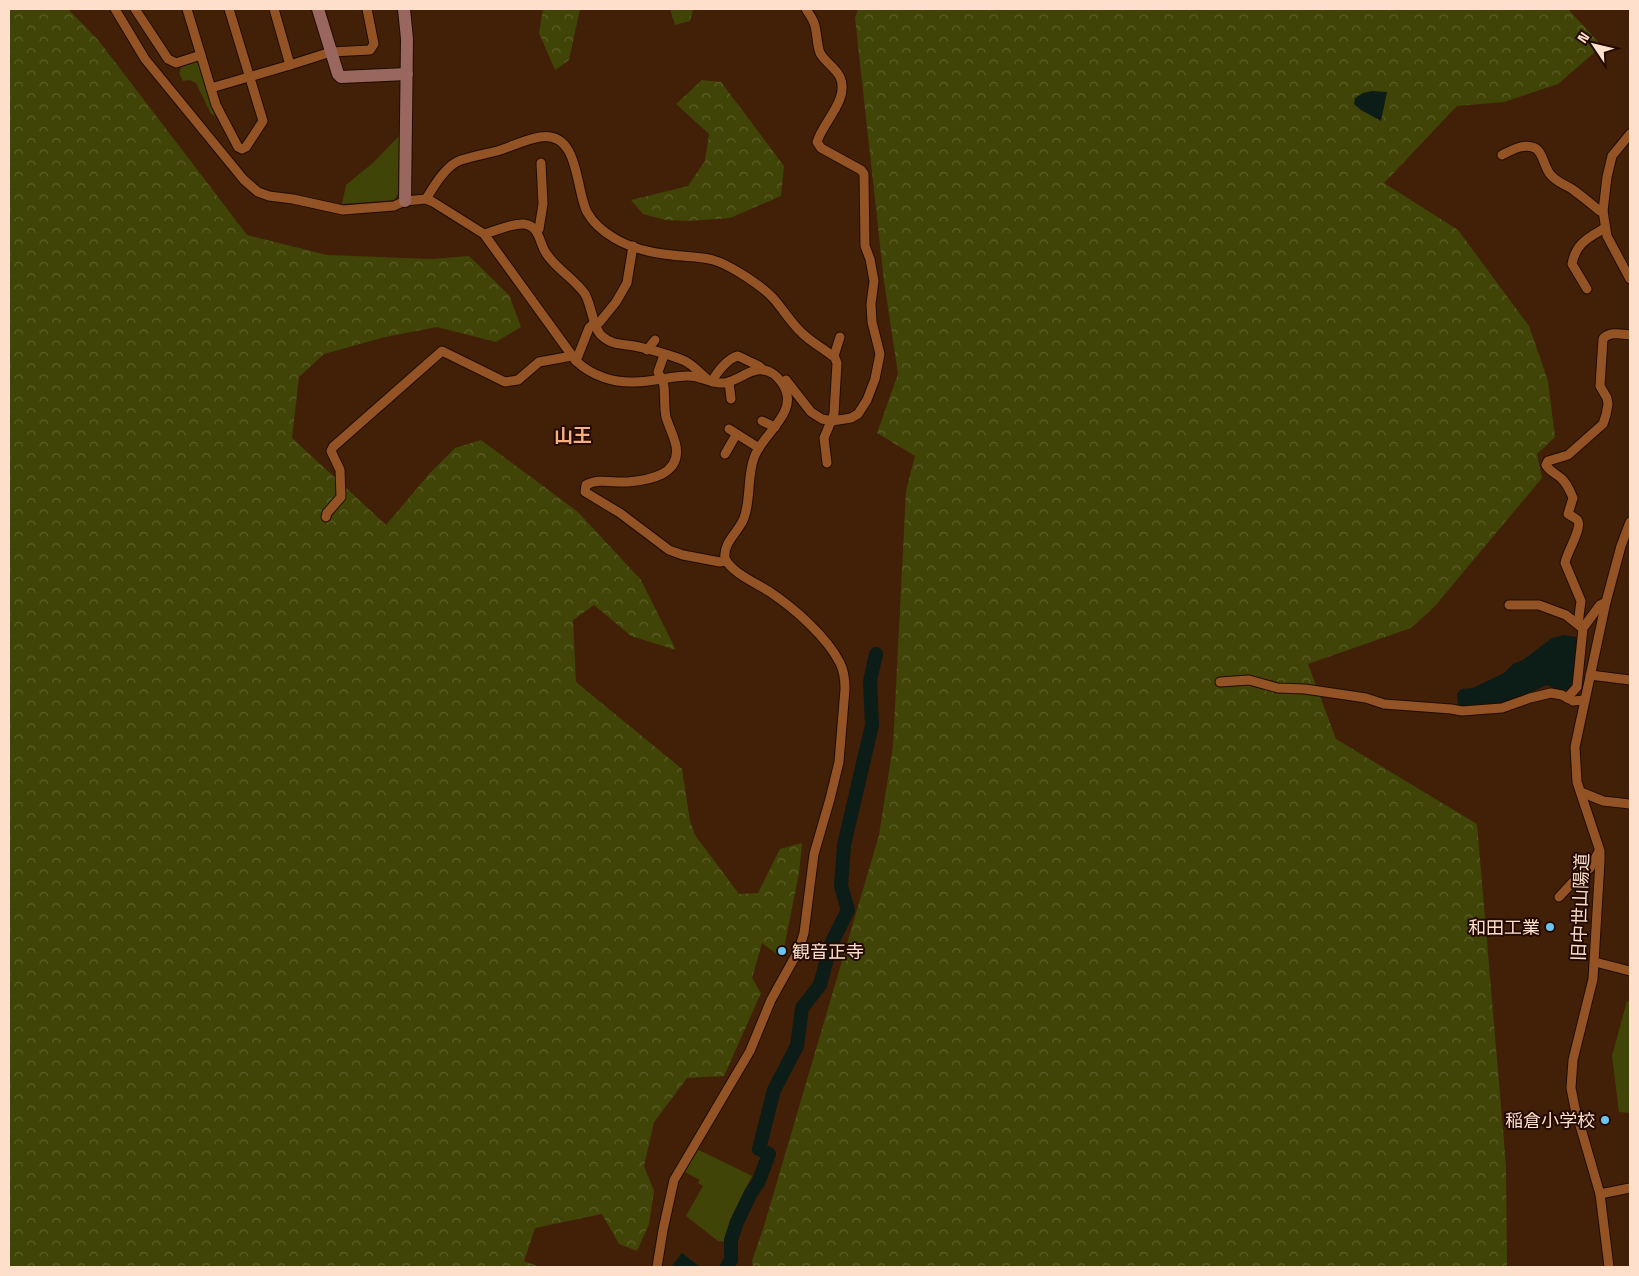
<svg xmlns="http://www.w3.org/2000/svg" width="1639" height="1276" font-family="'Space Grotesk','Noto Sans JP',sans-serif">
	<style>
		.forest { fill: url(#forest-crowns) }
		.green { fill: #404407 }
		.water { fill: #0c1c17 }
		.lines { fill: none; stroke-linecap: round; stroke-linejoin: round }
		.river { stroke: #0c1c17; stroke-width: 14 }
		.street-casing { stroke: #200c01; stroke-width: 11 }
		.secondary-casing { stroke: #200c01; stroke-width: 14 }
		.street { stroke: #935324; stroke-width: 9 }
		.secondary { stroke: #9a675e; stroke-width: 12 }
		.poi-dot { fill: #6bc3f2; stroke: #230a00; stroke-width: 2 }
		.labels { text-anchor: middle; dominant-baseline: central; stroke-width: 4; stroke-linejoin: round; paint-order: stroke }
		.street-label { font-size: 18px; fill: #fddfcc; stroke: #230a00 }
		.poi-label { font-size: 18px; fill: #fddfcc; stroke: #230a00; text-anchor: end }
		.neighbourhood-label { font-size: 19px; font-weight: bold; fill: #f5ae7f; stroke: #230a00 }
	</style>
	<defs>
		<pattern id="forest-crowns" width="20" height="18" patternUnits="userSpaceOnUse" patternTransform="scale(1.25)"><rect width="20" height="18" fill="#404407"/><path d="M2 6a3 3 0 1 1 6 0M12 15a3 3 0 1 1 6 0" fill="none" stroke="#5c5f2a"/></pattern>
	</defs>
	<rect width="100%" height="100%" fill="#412007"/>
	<g class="forest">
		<polygon points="9,9 68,9 99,41 247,235 327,255 431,259 469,256 509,295 521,327 496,342 437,327 385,337 324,354 299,377 292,438 386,525 430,473 455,448 481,440 578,512 641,580 676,650 631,636 594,605 573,620 576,682 682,769 690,821 695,835 739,894 758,893 780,849 802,843 799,873 782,958 762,943 752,978 761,993 724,1076 687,1078 654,1122 644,1166 654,1191 649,1224 637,1251 619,1244 602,1214 535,1228 524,1261 540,1267 9,1267"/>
		<polygon points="543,9 580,9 569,60 555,70 539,33"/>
		<polygon points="670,9 693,9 690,21 675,25"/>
		<polygon points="858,9 1568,9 1602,46 1558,84 1504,102 1457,106 1384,183 1458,230 1529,326 1548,381 1555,437 1537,454 1542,478 1435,606 1411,628 1308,664 1336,739 1477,824 1506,1165 1507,1267 753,1267 752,1261 764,1226 879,835 893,746 906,491 915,456 877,433 898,374 884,281 855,18"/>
		<polygon points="702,80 721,82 784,166 781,196 730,218 688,221 666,220 643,214 631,200 688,186 705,161 709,134 676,104"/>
	</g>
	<g class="green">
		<polygon points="195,61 200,64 217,116 211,114 196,83 190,80 183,81 179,73 182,66"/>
		<polygon points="399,136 398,194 394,200 342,204 346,185 374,162"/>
		<polygon points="1627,1001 1630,1002 1630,1113 1619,1112 1612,1056"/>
		<polygon points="697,1149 752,1176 730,1220 725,1242 718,1241 686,1216 703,1186 698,1183 700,1180 685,1172"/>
	</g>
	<g class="water">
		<polygon points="1372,91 1387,92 1381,121 1361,110 1354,104 1355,98 1363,93"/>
		<path d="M1564,635L1576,637C1580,652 1577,676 1568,690L1558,689L1547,685C1519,698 1491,708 1461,708L1458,704L1457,694L1461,689L1473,688L1504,673L1513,664L1523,660L1552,638Z"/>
		<polygon points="682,1253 700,1267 671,1267"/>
	</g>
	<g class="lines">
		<polyline class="river" points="727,1267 731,1260 731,1240 737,1222 751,1193 758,1183 769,1154 759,1149 774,1090 797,1046 802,1008 820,985 831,944 848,910 841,886 844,845 872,725 870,681 876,654"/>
		<defs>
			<g id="street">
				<path d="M115,9L145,59L244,180L258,192L269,196L293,199L343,210L394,206L405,201L426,199L433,202L484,234L576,361C592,376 614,383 635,382C653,382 670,376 688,376C701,376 712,384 724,383C738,381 750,368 764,370C771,371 778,377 782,383C802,412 762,433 754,458C747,477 751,499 744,518C739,532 723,542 725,558C730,572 758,584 770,592C794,608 827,637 840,663C844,671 845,680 845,689L839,762L830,799L814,854L804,933L800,946L796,955L771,1000L750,1051L674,1180L663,1230L657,1267"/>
				<polyline points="135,9 168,59 176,63 201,55"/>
				<polyline points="187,9 216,105 238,147 242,149 246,147 263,121 229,9"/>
				<polyline points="274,9 290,65"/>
				<polyline points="211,88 290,65 331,52 370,50 374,44 367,9"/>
				<polyline points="1630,134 1612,156 1607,177 1603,211 1607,236 1630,279"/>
				<path d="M1502,155C1512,150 1523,143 1535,148C1543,152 1544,167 1550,174C1556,182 1564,184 1572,189C1582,196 1591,204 1600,211H1603"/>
				<path d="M426,199C434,186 446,165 461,160C473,156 485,154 497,151C511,147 526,139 540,137C580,131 575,189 587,212C593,223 604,232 614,238C630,248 653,253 672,255C685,257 700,256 713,260C729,264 762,286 773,298C783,309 791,323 802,333C812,343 825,349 835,358L837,363L834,414L824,438L827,463"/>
				<polyline points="537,232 539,229 543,204 541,163"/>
				<path d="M484,234C496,231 512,223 524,224C540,226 539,243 546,253C556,269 575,279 585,294C592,306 593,329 602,336C612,345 621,344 634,346C646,348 674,356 685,361C693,365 699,372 706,378"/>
				<path d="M1587,289L1572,264C1576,243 1588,238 1605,228"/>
				<polyline points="647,350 655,340"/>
				<path d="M664,355L658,372C660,377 663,380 664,386C665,396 664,407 666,417C669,427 674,436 676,446C681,475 649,480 628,482C614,483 598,478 586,485L585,492L620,513L669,550L683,555L720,562L726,561"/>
				<polyline points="834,356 840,337"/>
				<polyline points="576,361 589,328 593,324 599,323 616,302 627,283 633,246"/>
				<path d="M786,380L811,412L822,419L832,421L851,418L858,414L867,400L875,379L880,354L872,322L871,304L874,281L870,259L865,246L864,174L861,170L821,148L817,142C823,122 850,99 840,77C836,68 825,62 820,53C817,45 817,34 815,26C814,20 809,14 806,9"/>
				<path d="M712,382C716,373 728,358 738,356L759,366L763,370"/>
				<polyline points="729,382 731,399"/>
				<polyline points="762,421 775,427"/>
				<polyline points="729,429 759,448"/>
				<polyline points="725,454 736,435"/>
				<polyline points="326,517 327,513 341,497 340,470 331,451 333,447 442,351 505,382 518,380 539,362 572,356"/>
				<polyline points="1509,605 1539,605 1566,615 1582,628"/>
				<path d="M1578,624L1581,601L1565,563C1566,554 1582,529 1578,521C1576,518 1571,516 1568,514L1573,498C1570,491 1568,485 1562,479C1557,474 1550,472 1546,465L1548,461L1568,455L1603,424L1606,415L1608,404L1607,398L1600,386L1603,339C1609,331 1621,334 1630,335"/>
				<polyline points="1590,675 1630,680"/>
				<polyline points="1220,682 1249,680 1278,688 1305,689 1366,698 1384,704 1451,709 1462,711 1502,708 1530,698 1551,693 1562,695 1573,701 1584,700"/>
				<polyline points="1567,698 1577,687 1583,628 1600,605 1606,602"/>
				<polyline points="1581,792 1603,801 1630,804"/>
				<polyline points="1559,897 1572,883 1590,868 1599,851"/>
				<polyline points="1595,962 1630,971"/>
				<polyline points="1600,1194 1630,1188"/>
				<polyline points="1609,1267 1600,1194 1575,1108 1571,1088 1573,1060 1593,979 1600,861 1600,851 1577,782 1575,747 1606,602 1621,546 1630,522"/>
			</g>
			<g id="secondary">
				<polyline points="318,9 338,74 341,77 407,74"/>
				<polyline points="404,9 407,39 405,201"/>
			</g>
		</defs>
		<use href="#street" class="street-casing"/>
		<use href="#secondary" class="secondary-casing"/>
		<use href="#street" class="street"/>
		<use href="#secondary" class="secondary"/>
	</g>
	<g class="poi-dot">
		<circle cx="1550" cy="927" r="5"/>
		<circle cx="782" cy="951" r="5"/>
		<circle cx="1605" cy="1120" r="5"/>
	</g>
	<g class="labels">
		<g class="street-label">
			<text transform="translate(1580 907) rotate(-88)">旧中世山陽道</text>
		</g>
		<g class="poi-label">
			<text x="1540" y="927">和田工業</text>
			<text x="792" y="951" text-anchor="start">観音正寺</text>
			<text x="1595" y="1120">稲倉小学校</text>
		</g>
		<g class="neighbourhood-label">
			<text x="573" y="435">山王</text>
		</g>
	</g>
	<rect width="1639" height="1276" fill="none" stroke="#fddfcc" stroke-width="20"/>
	<g transform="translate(1594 45) rotate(305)" stroke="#230a00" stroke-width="4" paint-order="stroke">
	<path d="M0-4L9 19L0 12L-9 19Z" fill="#fddfcc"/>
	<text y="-8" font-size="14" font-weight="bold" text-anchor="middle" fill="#fddfcc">N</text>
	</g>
</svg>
